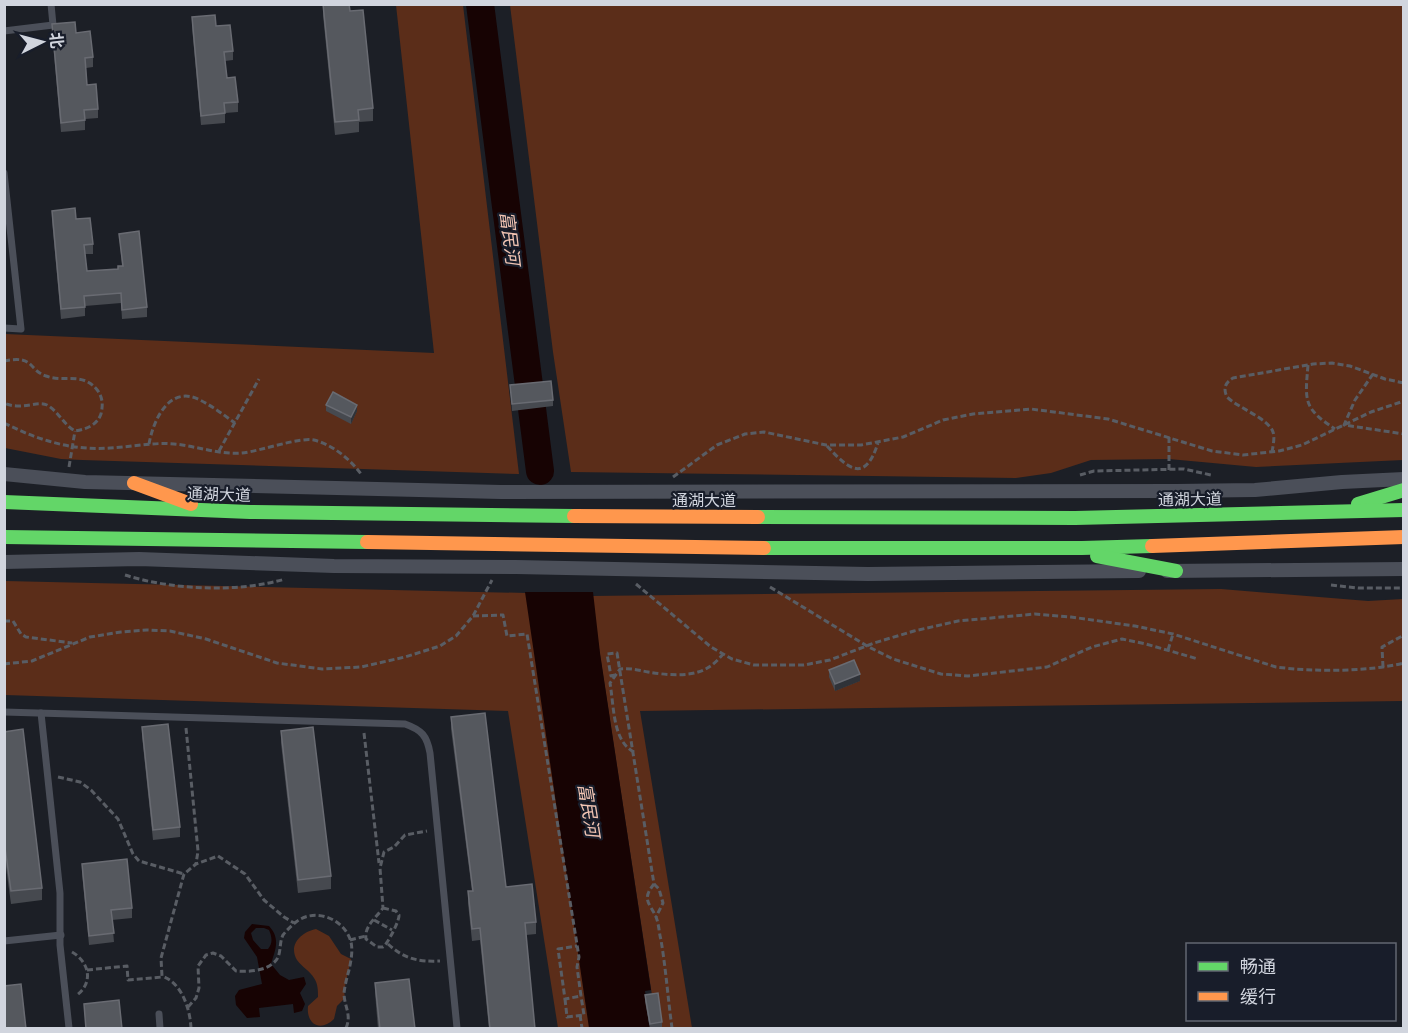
<svg xmlns="http://www.w3.org/2000/svg" width="1408" height="1033" font-family="Inter,'Noto Sans SC',sans-serif">
	<style>
		.green { fill: #5b2d19 }
		.water { fill: #170303; fill-rule: evenodd }
		.lines { fill: none; stroke-linecap: round; stroke-linejoin: round }
		.river { stroke: #170303; stroke-width: 28 }
		.path { stroke: #595d64; stroke-width: 3; stroke-dasharray: 6 3; stroke-linecap: butt }
		.lane { stroke: #4b4f59; stroke-width: 7 }
		.street { stroke: #4b4f59; stroke-width: 14 }
		.fast { stroke: #63d668; stroke-width: 14 }
		.slow { stroke: #ff974d; stroke-width: 14 }
		.wall { fill: #46494f }
		.shaded-wall { fill: #2f3238 }
		.building { fill: #55585e; stroke: #696b72; stroke-width: 1.5 }
		.labels { text-anchor: middle; dominant-baseline: central; stroke-width: 4.5; stroke-linejoin: round; paint-order: stroke }
		.street-label { font-size: 16px; fill: #d1d5de; stroke: #181d2a }
		.water-label { font-size: 18px; font-style: italic; fill: #f0c3b2; stroke: #181d2a }
	</style>
	<rect width="100%" height="100%" fill="#1c1f26"/>
	<g class="green">
		<polygon points="396,5 463,5 519,474 82,460 61,459 5,448 5,334 434,353"/>
		<polygon points="510,5 1403,5 1403,460 1256,467 1169,459 1091,460 1051,473 1016,478 571,472 553,352"/>
		<polygon points="5,581 526,593 596,1028 558,1028 508,711 5,695"/>
		<polygon points="1221,589 1368,601 1403,599 1403,701 640,711 692,1028 657,1028 591,596"/>
		<path d="M316,929L329,936L341,954L351,959L344,991L345,998L337,1006L334,1019C321,1032 306,1025 308,1006L318,997C318,990 318,984 314,978C310,971 302,967 297,960C288,945 301,932 316,929Z"/>
	</g>
	<g class="water">
		<polygon points="525,592 593,592 600,653 651,990 645,991 649,1025 656,1028 589,1028"/>
		<path d="M252,924L269,926C281,939 275,950 271,964L280,975L289,980L304,977L306,984L300,993L305,1004L302,1011L294,1013L293,1004L259,1008L260,1017L247,1018L236,1005L235,996L239,990L262,984L257,957L244,938L245,932ZM256,928H264L269,930C272,937 273,943 268,949H261L253,940L251,933Z"/>
	</g>
	<g class="lines">
		<polyline class="river" points="480,4 540,471"/>
		<g class="path">
			<path d="M4,361C35,355 27,369 46,376C65,383 83,371 98,391C103,399 103,405 101,414C97,425 87,429 75,431C64,425 58,411 47,405C37,400 22,411 4,403"/>
			<path d="M1308,365C1305,401 1303,408 1335,429"/>
			<polyline points="1373,374 1355,400 1344,425 1404,434"/>
			<path d="M4,423C38,440 72,451 110,448C131,447 153,442 174,444C197,446 219,455 242,453C261,451 299,437 314,440C333,445 350,459 361,474"/>
			<polyline points="1169,437 1169,470"/>
			<path d="M149,444C153,421 169,384 200,400C212,406 224,415 235,423"/>
			<path d="M827,446C849,470 865,483 878,443"/>
			<polyline points="219,451 259,379"/>
			<path d="M1272,452C1273,446 1275,438 1273,432C1268,418 1238,408 1227,397C1223,388 1225,383 1233,378L1313,364L1332,363L1350,366L1385,379L1404,383"/>
			<polyline points="69,467 75,431"/>
			<polyline points="1080,475 1094,471 1184,469 1211,475"/>
			<polyline points="673,477 717,445 745,434 764,432 826,445 861,445 903,437 943,420 973,414 1031,409 1108,419 1212,451 1243,455 1279,451 1302,445 1371,412 1404,401"/>
			<path d="M125,575C172,590 238,593 285,579"/>
			<path d="M636,584L711,647L732,659L754,665H804L830,660L874,643L914,631L958,621L1035,614L1071,617L1135,626L1173,634L1276,667C1313,672 1367,672 1404,663"/>
			<polyline points="1331,585 1358,588 1404,588"/>
			<polyline points="770,587 867,646 893,659 941,674 968,676 1047,667 1092,647 1122,639 1146,644 1198,659"/>
			<polyline points="473,616 503,615 507,636 527,634 579,957 577,967 581,996 565,999 558,949 577,946"/>
			<polyline points="4,621 13,621 21,634 26,637 72,643"/>
			<polyline points="1168,650 1173,634"/>
			<polyline points="4,664 32,661 90,637 121,632 147,630 170,631 206,639 277,663 322,669 361,667 405,657 440,646 456,636 473,616 492,580"/>
			<polyline points="1383,667 1382,647 1404,635"/>
			<path d="M615,675L611,676L607,654L617,653L654,884C641,900 650,903 656,917C659,924 659,933 661,940C666,970 668,999 672,1028"/>
			<polyline points="186,728 198,851 196,864"/>
			<polyline points="364,733 379,863"/>
			<path d="M634,752C614,742 614,711 611,690L610,683L620,669C631,668 637,670 648,672C666,675 693,678 709,667C714,664 719,659 723,654"/>
			<polyline points="58,777 80,782 91,790 118,819 133,854 139,861 184,874"/>
			<polyline points="654,884 659,889 663,903 656,917"/>
			<path d="M383,908L396,911C397,913 398,914 399,915C400,920 387,945 383,947H377L366,939C364,926 376,918 383,908L380,868L384,852L394,847L405,835L427,831"/>
			<polyline points="374,920 392,930"/>
			<polyline points="350,940 366,936"/>
			<path d="M388,944C404,959 419,962 440,961"/>
			<path d="M72,952C89,962 94,982 77,995"/>
			<polyline points="87,970 127,966 128,980 162,977"/>
			<polyline points="565,999 567,1017 584,1015 581,996"/>
			<path d="M188,1007L196,998L199,988L198,966L206,955L213,953L221,956L236,971C247,972 264,971 272,964C283,957 278,945 283,935C286,931 292,925 296,922C315,907 345,919 351,942C353,951 351,961 349,970C347,977 345,985 344,993C344,1006 352,1015 346,1028"/>
			<polyline points="580,1015 582,1028"/>
			<path d="M191,1028C190,1009 182,983 162,976L161,958L184,874L196,864L218,856L245,874L264,900L284,917L294,923"/>
		</g>
		<g class="lane">
			<polyline points="4,31 53,25 51,4"/>
			<polyline points="4,173 21,329 4,328"/>
			<path d="M4,712L405,724C422,730 427,736 430,753L457,1028"/>
			<polyline points="41,713 60,893 60,945 69,1028"/>
			<polyline points="4,941 61,935"/>
			<polyline points="159,1014 160,1028"/>
		</g>
		<g class="street">
			<polyline points="4,474 85,482 501,492 1176,491 1255,490 1342,482 1404,479"/>
			<polyline points="4,562 139,559 334,566 516,567 868,574 1139,571"/>
			<polyline points="1167,571 1404,569"/>
		</g>
		<g class="fast">
			<polyline points="4,502 250,512 574,516"/>
			<polyline points="1358,504 1404,490"/>
			<polyline points="758,517 1075,518 1404,510"/>
			<polyline points="4,537 367,542"/>
			<polyline points="764,548 1082,548 1152,546"/>
			<polyline points="1097,556 1176,571"/>
		</g>
		<g class="slow">
			<polyline points="134,483 191,504"/>
			<polyline points="574,516 758,517"/>
			<polyline points="367,542 764,548"/>
			<polyline points="1152,546 1404,537"/>
		</g>
	</g>
	<g class="wall">
		<polygon points="323,4 350,11 373,108 373,121 359,122 359,132 335,135 323,15"/>
		<polygon points="192,17 216,26 233,51 233,60 225,61 227,78 238,102 238,112 225,113 225,123 201,125 192,27"/>
		<polygon points="52,24 76,33 93,57 93,67 86,68 87,85 98,109 98,118 85,119 85,130 61,132 52,33"/>
		<polygon points="52,211 76,219 93,244 93,254 85,254 87,271 118,269 122,266 119,234 147,307 147,317 122,319 121,303 85,306 85,316 61,319 52,220"/>
		<polygon points="510,385 553,400 553,406 512,411"/>
		<polygon points="326,405 357,411 351,424 326,411"/>
		<polygon points="829,670 860,681 835,691 829,677"/>
		<polygon points="451,717 506,887 536,922 536,934 526,935 535,1029 489,1029 480,940 472,941 468,903 468,891 472,891 451,729"/>
		<polygon points="142,727 180,827 180,837 153,840 142,736"/>
		<polygon points="281,731 331,876 331,889 298,893 281,743"/>
		<polygon points="4,732 42,888 42,900 11,904 4,852"/>
		<polygon points="82,864 132,908 132,918 112,920 114,942 89,945 82,873"/>
		<polygon points="375,983 415,1029 378,1029 375,992"/>
		<polygon points="645,995 662,1022 662,1028 650,1029 645,1001"/>
	</g>
	<g class="shaded-wall">
		<polygon points="357,405 357,411 351,424 351,417"/>
		<polygon points="860,674 860,681 835,691 835,684"/>
	</g>
	<g class="building">
		<polygon points="323,4 349,4 350,11 363,10 373,108 358,110 359,120 335,122"/>
		<polygon points="215,15 216,26 230,25 233,51 224,52 227,78 235,77 238,102 224,103 225,113 201,116 192,17"/>
		<polygon points="75,22 76,33 90,31 93,57 85,58 87,85 96,84 98,109 84,110 85,120 61,123 52,24"/>
		<polygon points="75,208 76,219 90,218 93,244 84,245 87,271 118,269 118,266 123,266 119,234 139,231 147,307 122,310 121,293 84,296 85,307 61,309 52,211"/>
		<polygon points="551,381 553,400 512,404 510,385"/>
		<polygon points="333,392 357,405 351,417 326,405"/>
		<polygon points="854,660 860,674 835,684 829,670"/>
		<polygon points="485,713 506,887 532,884 536,922 525,923 535,1029 490,1029 480,928 472,929 468,891 473,891 451,717"/>
		<polygon points="168,724 180,827 153,830 142,727"/>
		<polygon points="313,727 331,876 298,880 281,731"/>
		<polygon points="23,729 42,888 11,891 4,840 4,732"/>
		<polygon points="127,859 132,908 111,910 114,933 89,936 82,864"/>
		<polygon points="409,979 415,1029 380,1029 375,983"/>
		<polygon points="21,984 26,1029 4,1029 4,986"/>
		<polygon points="658,993 662,1022 650,1024 645,995"/>
		<polygon points="119,1000 122,1029 86,1029 84,1004"/>
	</g>
	<g class="labels">
		<g class="street-label">
			<text transform="translate(219 494) rotate(2)">通湖大道</text>
			<text transform="translate(1190 499) rotate(-1)">通湖大道</text>
			<text x="704" y="500">通湖大道</text>
		</g>
		<g class="water-label">
			<text transform="translate(510 238) rotate(83)">富民河</text>
			<text transform="translate(589 810) rotate(81)">富民河</text>
		</g>
	</g>
	<rect width="1408" height="1033" fill="none" stroke="#d1d5de" stroke-width="12"/>
	<rect x="1186" y="943" width="210" height="78" fill="#181d2a" stroke="#626772" stroke-width="1.5"/>
	<rect x="1198" y="962" width="30" height="9" fill="#63d668" stroke="#626772" stroke-width="1.5"/>
	<text x="1240" y="973" font-size="18" fill="#d1d5de">畅通</text>
	<rect x="1198" y="992" width="30" height="9" fill="#ff974d" stroke="#626772" stroke-width="1.5"/>
	<text x="1240" y="1003" font-size="18" fill="#d1d5de">缓行</text>
	<g transform="translate(42 42) rotate(84)" stroke="#181d2a" stroke-width="4.5" paint-order="stroke">
	<path d="M0-4.5L10 22L0 15L-10 22Z" fill="#d1d5de"/>
	<text y="-9" font-size="16" font-weight="bold" text-anchor="middle" fill="#d1d5de">北</text>
	</g>
</svg>
